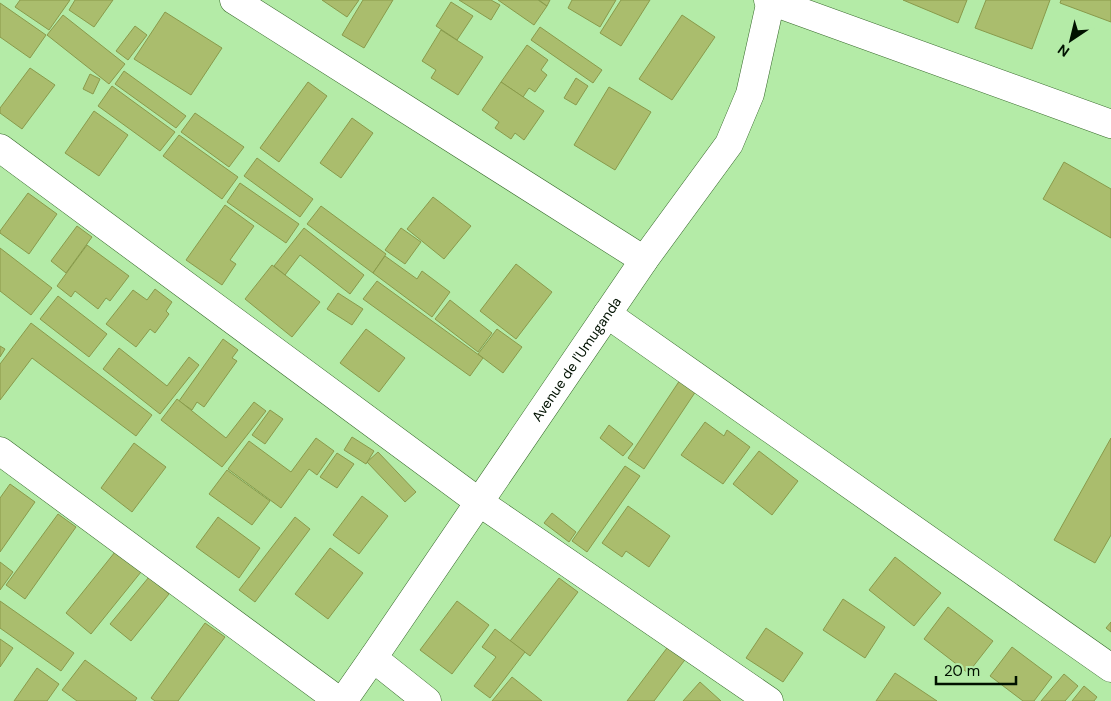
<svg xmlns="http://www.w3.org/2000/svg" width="1111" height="701" font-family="'DM Sans',sans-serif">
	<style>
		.building { fill: #aabd6d; stroke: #899a4b }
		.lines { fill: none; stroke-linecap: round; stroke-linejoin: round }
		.minor-casing { stroke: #37692b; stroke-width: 29 }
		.minor { stroke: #fff; stroke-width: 28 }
		.labels { text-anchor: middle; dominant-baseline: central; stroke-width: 4; stroke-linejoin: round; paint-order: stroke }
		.street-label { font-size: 14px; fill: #011100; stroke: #b4eba7 }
	</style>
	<rect width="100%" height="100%" fill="#b4eba7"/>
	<g class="building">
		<polygon points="20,0 70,0 49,30 15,7"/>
		<polygon points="75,0 113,0 94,27 69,10"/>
		<polygon points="322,0 359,0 347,17"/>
		<polygon points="363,0 393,0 364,48 342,35"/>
		<polygon points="459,0 491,0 500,5 491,20"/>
		<polygon points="498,0 538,0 547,6 534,25"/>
		<polygon points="539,0 550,0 547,6"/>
		<polygon points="572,0 616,0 600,27 568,8"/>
		<polygon points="621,0 650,0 621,46 600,33"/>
		<polygon points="903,0 967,0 958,23"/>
		<polygon points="986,0 1050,0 1032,49 975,28"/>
		<polygon points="1061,0 1111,0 1111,22 1060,3"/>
		<polygon points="451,2 473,16 457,40 436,26"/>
		<polygon points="0,3 46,35 30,58 0,37"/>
		<polygon points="165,12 222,48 191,95 134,59"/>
		<polygon points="63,15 125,64 109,84 47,35"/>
		<polygon points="682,15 715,37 672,100 639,79"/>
		<polygon points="135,26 147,35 128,60 116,51"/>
		<polygon points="540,27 602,70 593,83 531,40"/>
		<polygon points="441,30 483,57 458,95 431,78 436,70 422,61"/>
		<polygon points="527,45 548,60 541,70 547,75 535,92 529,88 523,97 501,82"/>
		<polygon points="30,68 55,85 22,129 0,113 0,108"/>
		<polygon points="124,71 186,116 176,128 115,84"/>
		<polygon points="90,74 100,79 93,94 83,89"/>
		<polygon points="576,78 588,86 576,105 564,98"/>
		<polygon points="308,82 327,96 279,162 260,148"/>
		<polygon points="501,82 544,111 524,140 515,133 511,139 495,128 499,122 482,110"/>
		<polygon points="112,86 175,132 160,151 98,106"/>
		<polygon points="609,87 651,112 615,170 574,145"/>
		<polygon points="94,111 128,135 99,176 65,153"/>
		<polygon points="195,113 244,147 229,167 181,132"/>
		<polygon points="352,118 373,133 341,178 320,163"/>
		<polygon points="179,135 238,177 222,199 163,156"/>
		<polygon points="257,158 313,199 300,217 244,176"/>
		<polygon points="1064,162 1111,189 1111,238 1043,199"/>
		<polygon points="240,183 299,224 286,243 227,202"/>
		<polygon points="28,193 57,214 29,254 0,233 0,231"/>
		<polygon points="433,197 471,226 444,259 407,229"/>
		<polygon points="225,205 254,226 230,260 236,264 222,285 186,260"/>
		<polygon points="321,206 386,254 373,273 307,224"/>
		<polygon points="77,226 92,237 66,273 51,261"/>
		<polygon points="304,228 364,275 350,294 300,255 285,275 274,266"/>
		<polygon points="401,228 421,242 405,264 385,250"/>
		<polygon points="87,245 129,276 110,301 106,298 98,309 75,291 71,297 57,286"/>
		<polygon points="0,248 52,288 31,315 0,291"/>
		<polygon points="385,256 417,279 422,271 450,292 432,317 373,273"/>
		<polygon points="516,264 552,292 516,339 480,311"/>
		<polygon points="272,265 320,302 292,337 245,299"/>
		<polygon points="377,281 483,358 470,376 363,299"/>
		<polygon points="155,289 172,302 166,311 169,314 155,333 150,329 136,347 106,324 133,290 147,300"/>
		<polygon points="338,293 363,309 352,325 327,309"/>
		<polygon points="58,296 107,334 89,357 40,319"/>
		<polygon points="450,300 492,333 478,352 435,319"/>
		<polygon points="31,323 152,415 136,436 32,358 0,400 0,364"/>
		<polygon points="366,329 405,358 379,392 340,363"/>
		<polygon points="497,329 522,347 503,373 478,354"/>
		<polygon points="223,339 238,350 232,358 237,361 204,407 197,402 192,410 179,401"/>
		<polygon points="0,346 5,349 0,357"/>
		<polygon points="119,348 167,386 189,357 199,365 160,414 103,369"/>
		<polygon points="680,380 696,391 644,469 628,458"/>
		<polygon points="177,399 226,438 254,402 266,411 222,467 161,420"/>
		<polygon points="270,410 283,419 265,444 252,435"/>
		<polygon points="705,422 724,436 727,430 750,447 723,484 681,455"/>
		<polygon points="609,425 633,444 623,456 600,438"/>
		<polygon points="352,437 374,451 366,464 344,450"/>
		<polygon points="316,438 334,451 317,475 309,469 281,508 228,469 249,441 291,472"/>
		<polygon points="1111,438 1111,535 1095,563 1054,540"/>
		<polygon points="134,443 166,467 132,512 101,488"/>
		<polygon points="759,451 798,481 772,515 733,484"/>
		<polygon points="378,452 416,492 405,502 367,462"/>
		<polygon points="337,453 354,464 337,488 320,477"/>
		<polygon points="625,466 640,476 587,552 572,541"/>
		<polygon points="227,470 270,501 252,525 209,494"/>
		<polygon points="10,484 35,502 0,552 0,498"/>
		<polygon points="362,496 388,516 359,554 333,535"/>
		<polygon points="628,506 670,536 649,567 626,551 622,557 602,543"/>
		<polygon points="552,513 576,532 569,542 544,523"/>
		<polygon points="58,514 76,527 25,599 6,585"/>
		<polygon points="218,517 260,548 239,578 196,547"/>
		<polygon points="295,517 310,529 255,602 239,590"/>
		<polygon points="330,548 363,573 328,619 295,594"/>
		<polygon points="115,552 141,572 91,634 66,613"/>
		<polygon points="895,557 941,593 914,626 869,590"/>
		<polygon points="0,562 13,572 0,590"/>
		<polygon points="149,577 169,594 131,641 110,624"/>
		<polygon points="559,578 578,592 530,656 510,641"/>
		<polygon points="843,599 885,627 865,658 823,630"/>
		<polygon points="0,601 74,653 61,671 0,628"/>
		<polygon points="457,601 489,625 452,674 420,650"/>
		<polygon points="948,607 993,641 968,673 924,639"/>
		<polygon points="1111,622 1111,632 1106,628"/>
		<polygon points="205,623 225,637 178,701 155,701 151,698"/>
		<polygon points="766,628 803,653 783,682 746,658"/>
		<polygon points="495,629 525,652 490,698 474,686 496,657 482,647"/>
		<polygon points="0,639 13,648 0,667"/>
		<polygon points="670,644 687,657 654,701 627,701"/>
		<polygon points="1012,647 1052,677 1034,701 1023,701 990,676"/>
		<polygon points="85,660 137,698 135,701 77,701 62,690"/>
		<polygon points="37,668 59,684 47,701 14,701"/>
		<polygon points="895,673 937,701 876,701"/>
		<polygon points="1064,674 1078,686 1065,701 1041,701"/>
		<polygon points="512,677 542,701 492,701"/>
		<polygon points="700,682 721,701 683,701"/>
		<polygon points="1084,686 1097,697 1094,701 1072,701"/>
	</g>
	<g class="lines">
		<defs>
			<g id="minor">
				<polyline points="234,0 644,260"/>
				<polyline points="768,0 1111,124"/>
				<polyline points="0,148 479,502 769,701"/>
				<polyline points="607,314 1111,668"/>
				<polyline points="0,451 339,701"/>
				<polyline points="373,658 427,701"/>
				<path id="s1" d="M343,701L373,658L644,260L729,144L750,94L771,0"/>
			</g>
		</defs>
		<use href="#minor" class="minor-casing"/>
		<use href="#minor" class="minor"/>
	</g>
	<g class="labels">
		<g class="street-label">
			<text stroke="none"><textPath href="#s1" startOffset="414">Avenue de l'Umuganda</textPath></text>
		</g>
	</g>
	<g transform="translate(1071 40) rotate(215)" stroke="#b4eba7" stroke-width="4" paint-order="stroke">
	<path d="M0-4L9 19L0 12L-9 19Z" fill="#011100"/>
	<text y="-8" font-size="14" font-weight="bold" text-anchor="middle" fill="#011100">N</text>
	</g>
	<path d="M936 676v8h80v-8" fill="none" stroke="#011100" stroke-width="2.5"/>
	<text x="944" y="676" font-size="15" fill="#011100" stroke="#b4eba7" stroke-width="4" paint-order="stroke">20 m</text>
</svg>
